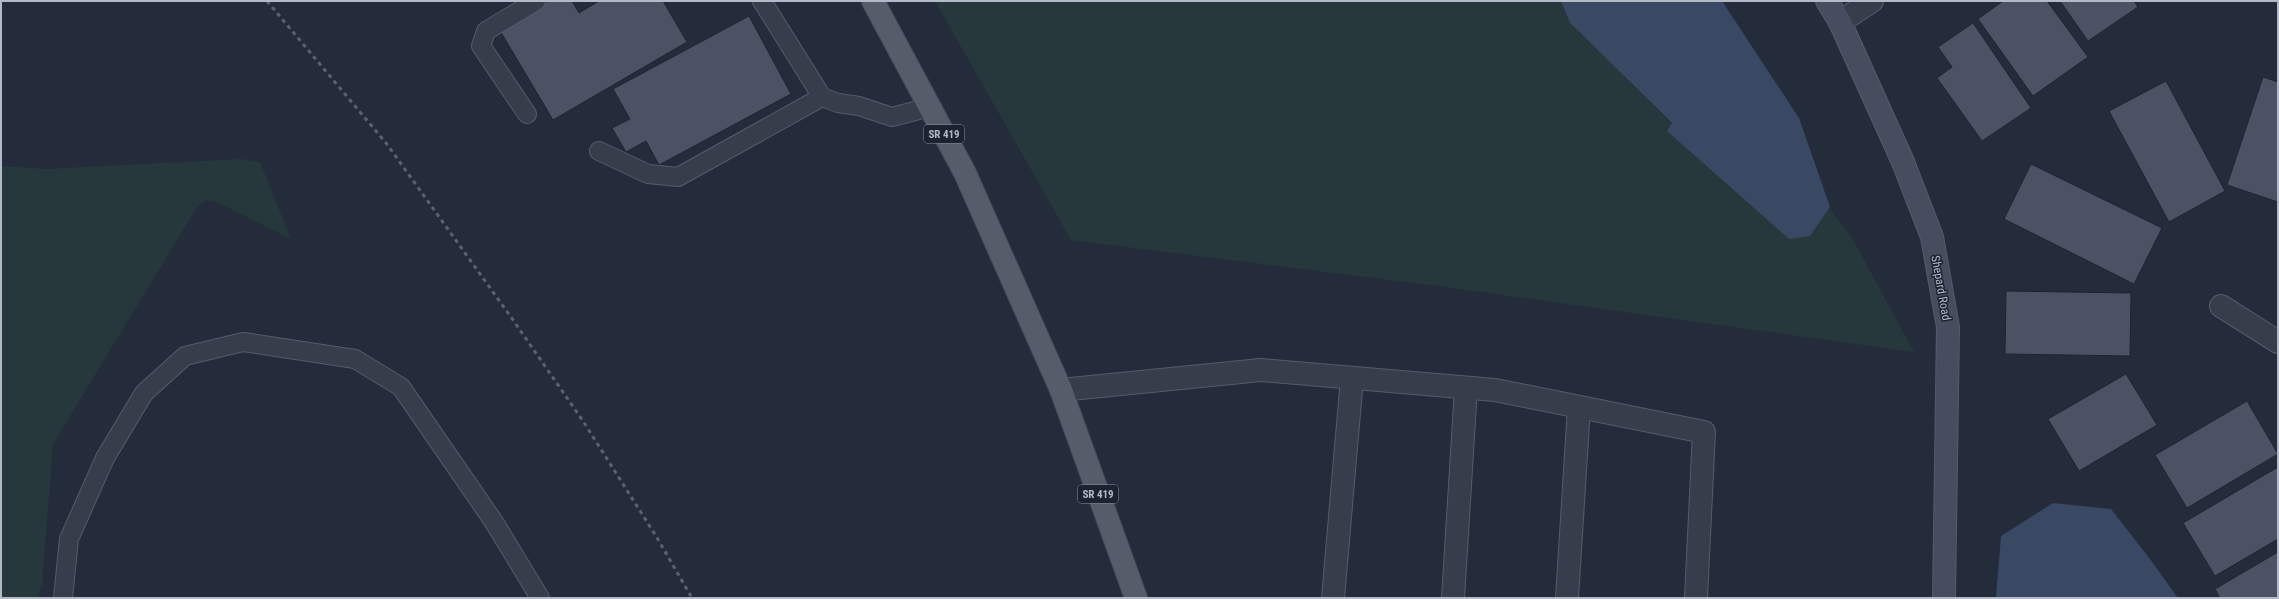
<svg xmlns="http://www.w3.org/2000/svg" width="2279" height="599" font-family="'Roboto Condensed',sans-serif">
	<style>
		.green { fill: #26383c }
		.water { fill: #394863 }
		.building { fill: #4a5264; stroke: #1e2532 }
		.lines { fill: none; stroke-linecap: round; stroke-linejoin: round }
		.lane-casing { stroke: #555c69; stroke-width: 20 }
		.street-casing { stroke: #555c69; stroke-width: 24 }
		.secondary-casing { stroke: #555c69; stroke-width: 24 }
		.primary-casing { stroke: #404754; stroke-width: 24 }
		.lane { stroke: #373e4b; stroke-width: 18 }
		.street { stroke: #373e4b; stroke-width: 22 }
		.secondary { stroke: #454d5e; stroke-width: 22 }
		.primary { stroke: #555d6b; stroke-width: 22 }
		.rail { stroke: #596272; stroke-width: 3; stroke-dasharray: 4 4; stroke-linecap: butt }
		.labels { text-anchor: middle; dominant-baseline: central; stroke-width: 3; stroke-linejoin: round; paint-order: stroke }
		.shield { fill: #1c2330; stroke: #868c9a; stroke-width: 1 }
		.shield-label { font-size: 11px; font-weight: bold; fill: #b3b9c7 }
		.street-label { font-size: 12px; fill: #b3b9c7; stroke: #1c2330 }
	</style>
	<rect width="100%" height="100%" fill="#242c3b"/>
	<g class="green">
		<polygon points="935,1 1561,1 1570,23 1672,124 1667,131 1810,236 1829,208 1851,236 1914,352 1430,285 1071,240"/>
		<polygon points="241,159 260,162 291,239 215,201 206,200 197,207 53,444 42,583 38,598 1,598 1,166 46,169"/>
	</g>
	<g class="water">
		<polygon points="1561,1 1722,1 1799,118 1830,207 1810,236 1789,239 1667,131 1672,123 1570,23"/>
		<polygon points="2053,503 2111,509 2150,559 2178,598 1996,598 2001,536"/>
	</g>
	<g class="building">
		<polygon points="548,1 572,1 579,13 599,1 663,1 687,42 553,120 499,29"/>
		<polygon points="2003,1 2047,1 2088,57 2033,96 1978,19"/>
		<polygon points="2060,1 2134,1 2138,7 2088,41"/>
		<polygon points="749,16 791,94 659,165 646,141 626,152 612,128 630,119 613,89"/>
		<polygon points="1973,23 2031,108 1982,141 1937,78 1952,67 1938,47"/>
		<polygon points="2263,77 2278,82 2278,202 2227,185"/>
		<polygon points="2166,81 2225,191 2169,222 2109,111"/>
		<polygon points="2031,164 2162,228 2134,284 2004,219"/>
		<polygon points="2006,291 2131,293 2130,356 2005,354"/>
		<polygon points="2126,374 2157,425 2079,471 2048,419"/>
		<polygon points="2247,401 2278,454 2187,508 2155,455"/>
		<polygon points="2278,467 2278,539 2215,576 2183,523"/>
		<polygon points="2278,552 2278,598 2220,598 2215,589"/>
	</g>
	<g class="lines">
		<defs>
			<g id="lane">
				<polyline points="762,1 822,97 838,103 859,106 892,117 930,107"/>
				<polyline points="527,114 481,46 486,31 536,1"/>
				<polyline points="599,151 648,174 678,177 822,97"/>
				<polyline points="63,598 69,539 105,458 144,393 185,356 243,342 355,359 401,387 494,522 540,598"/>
			</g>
			<g id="street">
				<polyline points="1840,22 1872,1"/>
				<polyline points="2221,306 2278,342"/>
				<polyline points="1061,390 1261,370 1495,390 1704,432 1696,598"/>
				<polyline points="1333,598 1352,378"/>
				<polyline points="1453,598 1466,388"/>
				<polyline points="1567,598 1579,407"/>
			</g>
			<polyline id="secondary" points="1827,1 1840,22 1903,162 1932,237 1948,327 1944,598"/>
			<polyline id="primary" points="873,1 965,173 1061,390 1136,598"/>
		</defs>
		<use href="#lane" class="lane-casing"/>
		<use href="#street" class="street-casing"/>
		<use href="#secondary" class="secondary-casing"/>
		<use href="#primary" class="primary-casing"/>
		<use href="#lane" class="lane"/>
		<use href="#street" class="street"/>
		<use href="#secondary" class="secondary"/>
		<use href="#primary" class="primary"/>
		<polyline class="rail" points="267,1 386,143 513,320 583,421 656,536 692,598"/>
	</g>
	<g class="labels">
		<g class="shield">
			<rect x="924" y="125" width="40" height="18" rx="3"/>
			<rect x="1078" y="485" width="40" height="18" rx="3"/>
		</g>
		<g class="shield-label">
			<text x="944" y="134">SR 419</text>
			<text x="1098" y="494">SR 419</text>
		</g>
		<g class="street-label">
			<text transform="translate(1941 288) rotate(80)">Shepard Road</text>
		</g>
	</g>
	<rect width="2279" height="599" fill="none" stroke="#b3b9c7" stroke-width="4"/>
</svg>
